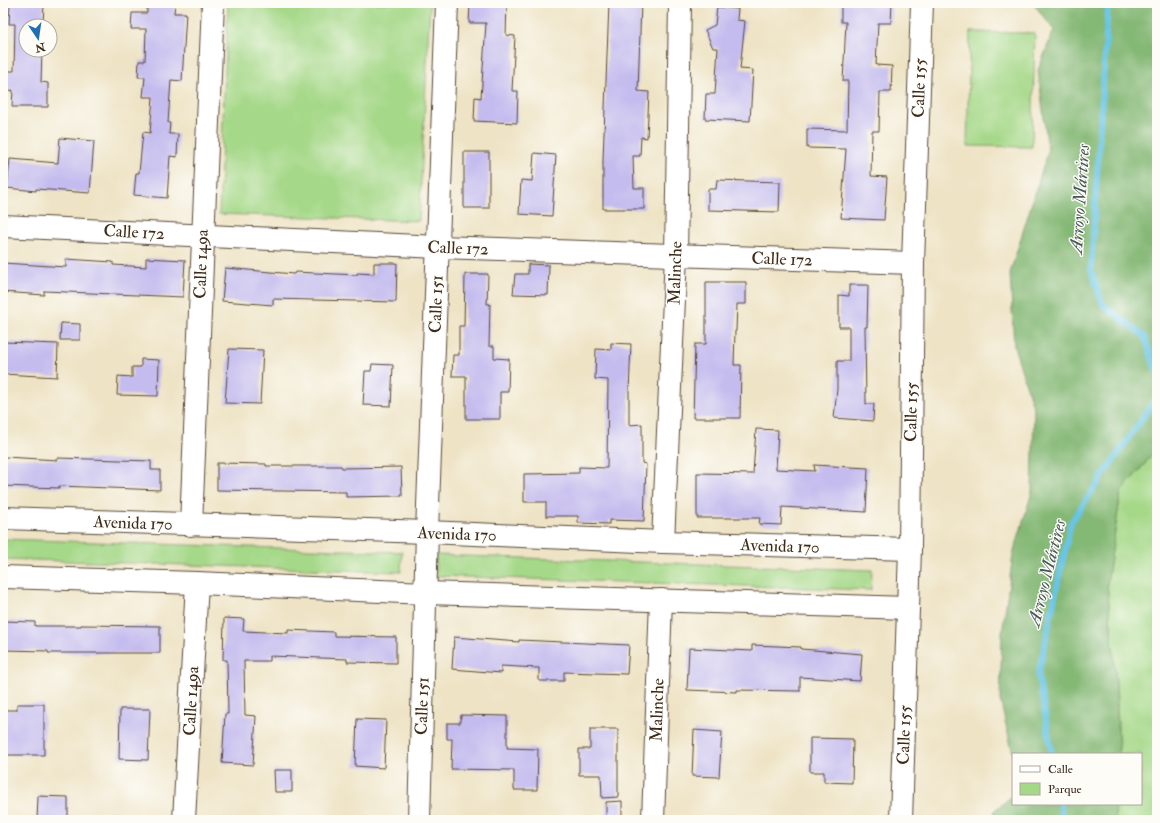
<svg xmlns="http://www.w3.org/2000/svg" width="1160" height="823" font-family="'IM FELL Double Pica',serif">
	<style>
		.green { fill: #a5d888; stroke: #708153 }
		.forest { fill: #84b874; stroke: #607149 }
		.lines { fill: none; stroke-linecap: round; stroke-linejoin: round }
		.stream { stroke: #67c5e5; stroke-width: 6 }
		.building { fill: #c4bcee }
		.minor-casing { stroke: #564637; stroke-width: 24 }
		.minor { stroke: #fff; stroke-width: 22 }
		.labels { text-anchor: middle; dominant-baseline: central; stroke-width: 3; stroke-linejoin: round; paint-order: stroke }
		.street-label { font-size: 17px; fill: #3b2a1e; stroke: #fdfcf7 }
		.water-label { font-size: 18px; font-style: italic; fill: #48585a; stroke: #fdfcf7 }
	</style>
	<rect width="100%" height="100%" fill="#fdfcf7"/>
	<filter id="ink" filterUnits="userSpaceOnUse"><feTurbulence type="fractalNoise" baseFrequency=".025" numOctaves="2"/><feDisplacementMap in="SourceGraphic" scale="8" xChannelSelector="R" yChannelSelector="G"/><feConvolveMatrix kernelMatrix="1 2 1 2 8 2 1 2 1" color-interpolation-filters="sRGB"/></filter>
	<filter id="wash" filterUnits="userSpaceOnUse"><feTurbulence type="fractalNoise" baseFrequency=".012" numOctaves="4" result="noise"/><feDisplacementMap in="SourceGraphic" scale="16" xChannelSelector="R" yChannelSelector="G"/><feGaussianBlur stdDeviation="0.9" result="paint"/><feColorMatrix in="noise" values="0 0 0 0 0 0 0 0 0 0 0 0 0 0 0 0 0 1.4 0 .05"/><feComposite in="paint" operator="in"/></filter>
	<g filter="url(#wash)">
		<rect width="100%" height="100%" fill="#eee3c5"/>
		<g class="green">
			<polygon points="228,3 430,3 419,221 219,214"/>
			<polygon points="970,32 1035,33 1032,147 967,146"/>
			<polygon points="1157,449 1157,820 1115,820 1116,804 1141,804 1141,754 1119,754 1116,683 1107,583 1121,492"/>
			<polygon points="3,539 402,552 401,572 3,559"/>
			<polygon points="436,555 872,570 871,590 436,576"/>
		</g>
		<g class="forest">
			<polygon points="1033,3 1157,3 1157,449 1121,492 1107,583 1116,683 1119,754 1013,754 1000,700 1002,634 1013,555 1032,492 1034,410 1014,346 1010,273 1048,151 1038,70 1054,30"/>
			<polygon points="1013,795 1013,804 1116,804 1115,820 993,820 995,810"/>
		</g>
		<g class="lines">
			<g class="stream">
				<polyline points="1108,3 1091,270 1103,305 1144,336 1157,373"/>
				<polyline points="1052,754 1038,675 1071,522 1157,397"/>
				<polyline points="1061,820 1061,804"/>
			</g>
		</g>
		<g id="blocks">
			<g class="building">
				<polygon points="10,3 44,3 43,26 26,26 26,50 42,50 41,82 48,83 48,107 12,107 13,90 7,91 7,71 14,71 15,24 9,24"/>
				<polygon points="155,3 175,3 174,13 186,13 182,81 171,80 168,123 170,123 169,134 178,134 177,157 170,156 167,198 134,195 136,173 139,173 143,132 150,133 153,97 143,97 145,77 138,77 139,61 145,61 146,29 131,29 132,13 147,13 147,5 155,5"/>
				<polygon points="470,3 507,3 506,35 515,36 512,91 518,91 517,123 474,121 475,97 481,98 486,23 469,23"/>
				<polygon points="609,3 641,3 638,91 649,92 647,138 641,137 640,156 633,156 634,188 644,188 644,209 603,209 603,160"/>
				<polygon points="841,3 892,3 891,23 878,23 876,65 892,66 891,92 880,92 879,131 872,131 871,176 887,177 884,220 841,218 846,149 807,148 807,129 847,130 848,81 843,81 846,22 841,22"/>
				<polygon points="717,7 738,9 737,20 745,21 740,69 753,70 750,121 705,119 706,94 715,94 718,48 713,48 705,30 715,25"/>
				<polygon points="60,138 94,141 90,193 36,189 36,191 7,188 10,159 58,163"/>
				<rect x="464" y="152" width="25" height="56"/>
				<polygon points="534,153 556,155 552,216 519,214 521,180 532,181"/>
				<polygon points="717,180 780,182 779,212 708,210 708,189 716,189"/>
				<polygon points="146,258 185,260 183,297 44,291 44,295 3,292 3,263 66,267 66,259 113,262 113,265 146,267"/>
				<polygon points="374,263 397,263 396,302 273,299 273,305 222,301 225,268 294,274 295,272 357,275 357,273 374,274"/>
				<polygon points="528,264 549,265 548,295 513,294 515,274 528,274"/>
				<polygon points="465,274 488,274 487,304 490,304 489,346 494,346 494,358 509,359 508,392 500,392 500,419 466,419 466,376 452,376 453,355 459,355 459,326 464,326"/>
				<polygon points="706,282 746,282 746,304 737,304 736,331 735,331 734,365 741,365 740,418 693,418 695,344 706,344"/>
				<polygon points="849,285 868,285 867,327 865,327 866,404 874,404 873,421 834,418 837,389 837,361 849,361 849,327 839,327 839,295 849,296"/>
				<polygon points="61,323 80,324 80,340 60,340"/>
				<polygon points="3,342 58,344 57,377 3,374"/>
				<polygon points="611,343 631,344 629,392 629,425 642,424 642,463 646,464 644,521 609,520 609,524 578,523 578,516 546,516 546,502 524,502 524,474 579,473 579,467 607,468 608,380 595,379 596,349 611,350"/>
				<polygon points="229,349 263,350 260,404 225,403"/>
				<polygon points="141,359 159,360 158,396 117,395 118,376 132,377 132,367 141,367"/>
				<polygon points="372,364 393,365 391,406 363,405 365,371 371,371"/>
				<polygon points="756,429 778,430 776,469 815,471 814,465 868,468 866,512 782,507 781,525 759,524 760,518 697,518 697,473 753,474"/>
				<polygon points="5,457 58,460 58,458 151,461 151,470 160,470 160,490 59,486 59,488 3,486 3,465 4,465"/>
				<polygon points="217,463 266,464 266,466 341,466 342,468 401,467 402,496 346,497 346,492 217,490"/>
				<polygon points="224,618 244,619 243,631 288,633 288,630 334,632 334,636 396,637 396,663 347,662 347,659 270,656 270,661 244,661 245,715 256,716 253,765 222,763 225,714 228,714 227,660 223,660"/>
				<polygon points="3,621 35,622 35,626 81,626 81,625 160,626 160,653 48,653 48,651 3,650"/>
				<polygon points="454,637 519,642 519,640 629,645 627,674 564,672 564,681 539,681 539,668 501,666 501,673 452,669"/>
				<polygon points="752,645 801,647 801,649 862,654 860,681 800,677 800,691 737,690 737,692 687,690 689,648 752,651"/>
				<polygon points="17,704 44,704 44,755 3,755 3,710 17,710"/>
				<polygon points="120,709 150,709 148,760 119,759"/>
				<polygon points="461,715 507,716 507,748 538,749 537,790 514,790 514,770 451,769 452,739 447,739 447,723 460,723"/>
				<polygon points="357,719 386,720 384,768 355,766"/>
				<polygon points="590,729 618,729 618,797 602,798 601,775 579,775 579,749 590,749"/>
				<polygon points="694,730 722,732 719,777 692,776"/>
				<polygon points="810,738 853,739 852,783 824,782 824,772 810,772"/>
				<polygon points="274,770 292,770 292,792 275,792"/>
				<polygon points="38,796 68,797 68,820 37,820"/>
				<polygon points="622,801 622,820 606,820 606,802"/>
			</g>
		</g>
	</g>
	<g filter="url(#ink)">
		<use href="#blocks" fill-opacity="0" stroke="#564637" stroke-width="1"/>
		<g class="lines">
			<defs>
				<g id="minor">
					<polyline points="3,226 438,247 913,263"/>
					<polyline points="3,518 427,532 663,542 910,549"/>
					<polyline points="191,525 213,3"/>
					<polyline points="663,542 676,255 680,3"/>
					<polyline points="3,577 197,583 426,593 908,608"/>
					<polyline points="184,820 197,583"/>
					<polyline points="419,820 427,532 447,3"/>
					<polyline points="653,820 661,600"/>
					<polyline points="901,820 910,549 913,263 922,3"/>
				</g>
			</defs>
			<use href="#minor" class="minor-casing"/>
			<use href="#minor" class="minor"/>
		</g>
	</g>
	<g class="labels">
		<g class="street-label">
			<text transform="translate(919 88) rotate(-88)">Calle 155</text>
			<text transform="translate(134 232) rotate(3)">Calle 172</text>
			<text transform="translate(458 248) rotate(2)">Calle 172</text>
			<text transform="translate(782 259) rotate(2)">Calle 172</text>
			<text transform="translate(201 264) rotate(-88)">Calle 149a</text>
			<text transform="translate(675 273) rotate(-88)">Malinche</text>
			<text transform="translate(436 304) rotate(-88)">Calle 151</text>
			<text transform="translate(911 412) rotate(-89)">Calle 155</text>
			<text transform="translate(133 523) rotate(2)">Avenida 170</text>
			<text transform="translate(457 534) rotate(2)">Avenida 170</text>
			<text transform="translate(780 546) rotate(2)">Avenida 170</text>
			<text transform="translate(191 701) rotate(-87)">Calle 149a</text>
			<text transform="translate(422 706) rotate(-88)">Calle 151</text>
			<text transform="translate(657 710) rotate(-88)">Malinche</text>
			<text transform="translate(904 735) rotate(-88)">Calle 155</text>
		</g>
		<g class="water-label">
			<text transform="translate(1080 199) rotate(-86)">Arroyo Mártires</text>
			<text transform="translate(1047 573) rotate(-76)">Arroyo Mártires</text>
		</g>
	</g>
	<rect width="1160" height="823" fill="none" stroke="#fdfcf7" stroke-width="16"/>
	<rect x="1012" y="753" width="130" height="52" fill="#fdfcf7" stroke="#afa8a0"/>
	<rect x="1020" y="766" width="20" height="6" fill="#ffffff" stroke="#afa8a0"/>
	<text x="1048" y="773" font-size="12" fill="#3b2a1e">Calle</text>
	<rect x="1020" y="783" width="20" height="12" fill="#a5d888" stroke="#afa8a0"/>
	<text x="1048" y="793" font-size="12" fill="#3b2a1e">Parque</text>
	<g transform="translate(38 38) rotate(167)"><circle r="19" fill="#fdfcf7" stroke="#afa8a0"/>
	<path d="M0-3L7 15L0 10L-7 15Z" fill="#1f6fb2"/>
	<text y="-6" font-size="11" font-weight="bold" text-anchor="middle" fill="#3b2a1e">N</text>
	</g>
</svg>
